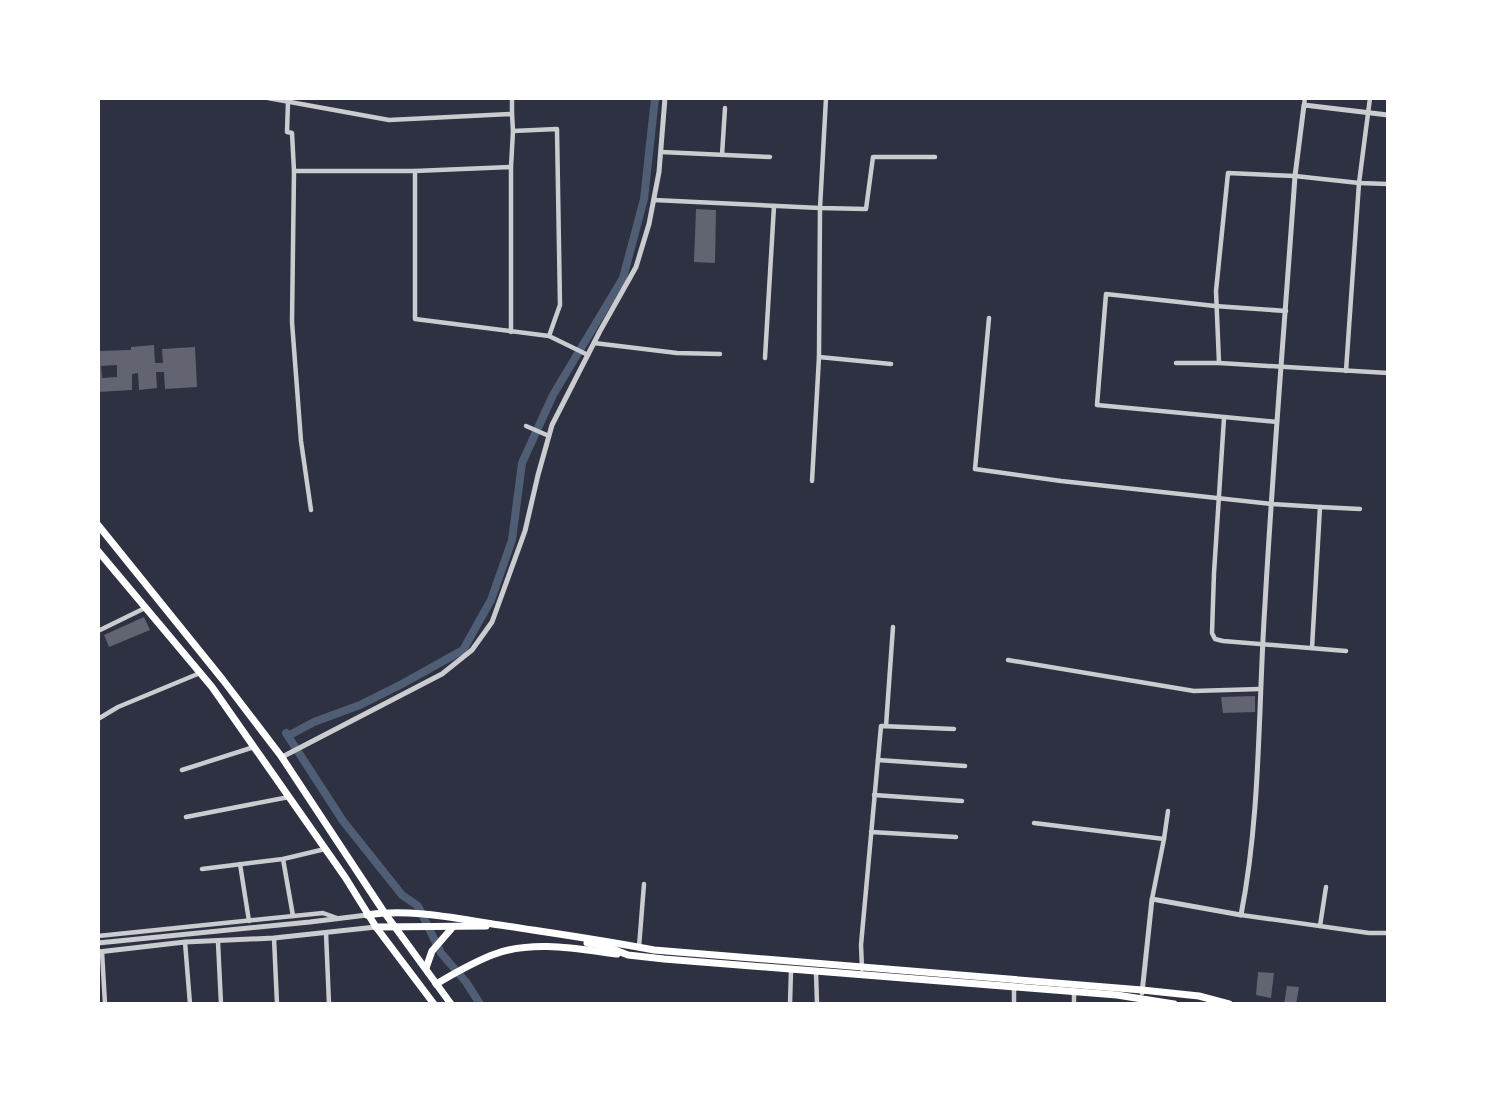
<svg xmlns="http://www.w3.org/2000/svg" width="1486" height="1102" font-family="Manrope,sans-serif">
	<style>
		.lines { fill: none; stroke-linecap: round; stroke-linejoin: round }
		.canal { stroke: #4f5d75; stroke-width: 8 }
		.building { fill: #626471; fill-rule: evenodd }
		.minor { stroke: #caccd0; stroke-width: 4.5 }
		.tertiary { stroke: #caccd0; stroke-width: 5 }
		.primary { stroke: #fff; stroke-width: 7 }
	</style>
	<rect width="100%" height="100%" fill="#2d3142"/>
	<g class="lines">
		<g class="canal">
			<polyline points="286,733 343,821 402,895 418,906 441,953 466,982 480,1004"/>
			<polyline points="288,736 314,722 360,705 402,684 463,650 491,600 512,540 522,463 553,395 623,278 644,199 655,98"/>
		</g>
	</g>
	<g class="building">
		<polygon points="696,209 716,210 715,263 694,262"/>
		<path d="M154,345L155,363H163L162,349L195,347L197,387L165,389L164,372H156L157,388L139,390L138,373L132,374V390L98,392V351L131,350V347ZM117,365V377L102,378L101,366Z"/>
		<polygon points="144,617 150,630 109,647 104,635"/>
		<polygon points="1255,696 1255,712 1223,713 1221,697"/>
		<polygon points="1258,972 1274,973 1271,998 1256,995"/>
		<polygon points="1287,986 1299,987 1296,1004 1284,1004"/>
	</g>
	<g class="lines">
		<g class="minor">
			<polyline points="268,98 389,120 512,114 513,131"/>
			<polyline points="512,98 512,114"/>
			<polyline points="826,98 820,208 866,209 873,157 935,157"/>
			<polyline points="288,102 287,132 292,133 294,171 415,171"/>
			<polyline points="1304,105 1305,98"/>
			<polyline points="661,152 770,157"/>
			<polyline points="722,155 725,108"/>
			<polyline points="511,167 513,131 557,129 560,305 549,336"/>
			<polyline points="294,171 292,322 301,441 311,510"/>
			<polyline points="654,200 820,208 819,357 891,364"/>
			<polyline points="989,318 975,469 1061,481 1272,504 1320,507"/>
			<polyline points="511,332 511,167 415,171 415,319 549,336 588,355"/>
			<polyline points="594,343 677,353 720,354"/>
			<polyline points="765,358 774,206"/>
			<polyline points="1176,363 1219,363 1388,373"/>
			<polyline points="1219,363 1216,291 1228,173 1295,176 1359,183 1388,184"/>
			<polyline points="1346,371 1359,183 1370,98"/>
			<polyline points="1224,418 1214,573 1212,633 1215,639 1223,641 1346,651"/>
			<polyline points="1277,422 1097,405 1106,294 1215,306 1286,311"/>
			<polyline points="526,426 549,436"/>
			<polyline points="812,481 819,357"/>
			<polyline points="98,631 145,608"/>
			<polyline points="1312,648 1320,507 1360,509"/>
			<polyline points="1008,660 1194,691 1260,689"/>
			<polyline points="98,719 118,707 200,673"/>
			<polyline points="886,726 893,627"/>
			<polyline points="878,760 965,766"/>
			<polyline points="182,770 254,747"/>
			<polyline points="874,795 962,801"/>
			<polyline points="186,817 289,797"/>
			<polyline points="1034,823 1164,839 1152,899"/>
			<polyline points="871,832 956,837"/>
			<polyline points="1164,839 1168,811"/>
			<polyline points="283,859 293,916"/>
			<polyline points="240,864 249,921"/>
			<polyline points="202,869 283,859 325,849"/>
			<polyline points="1241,915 1369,933 1388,933"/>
			<polyline points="1320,926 1326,887"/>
			<polyline points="326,933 329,1004"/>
			<polyline points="98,936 323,913 337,918"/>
			<polyline points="274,938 277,1004"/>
			<polyline points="185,942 190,1004"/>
			<polyline points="218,942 221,1004"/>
			<polyline points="639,947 644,884"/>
			<polyline points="102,952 105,1004"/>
			<polyline points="862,969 861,945 881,726 954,729"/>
			<polyline points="816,972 817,1004"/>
			<polyline points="1014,987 1014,1004"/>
			<polyline points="790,1004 791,970"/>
			<polyline points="1074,1004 1074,992"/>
		</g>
		<g class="tertiary">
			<polyline points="282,757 442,674 472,650 492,622 525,531 538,475 552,425 600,331 636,267 649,224 659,172 665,98"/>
			<polyline points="98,943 310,922 367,915"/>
			<polyline points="98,952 185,942 274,938 376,927"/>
			<path d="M1142,993L1152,899L1241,915C1261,813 1258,708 1265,604C1273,461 1285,319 1295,176L1304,105L1388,115"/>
		</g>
		<g class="primary">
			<polyline points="98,525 223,680 281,756 384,912 451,1004"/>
			<polyline points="98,551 212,687 345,877 376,927 434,1004"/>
			<path d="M367,915C410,908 458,919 500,925C552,933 603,940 654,950L1142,990L1199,996L1229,1004"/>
			<polyline points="376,927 486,926"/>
			<polyline points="587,943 605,946 628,955 664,959 1117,995 1174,1004"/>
			<polyline points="426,968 432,951 452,928"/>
			<path d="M436,984C455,973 475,961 495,954C533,940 578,949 617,954"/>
		</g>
	</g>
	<rect width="1486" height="1102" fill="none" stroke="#ffffff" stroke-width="200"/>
</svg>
